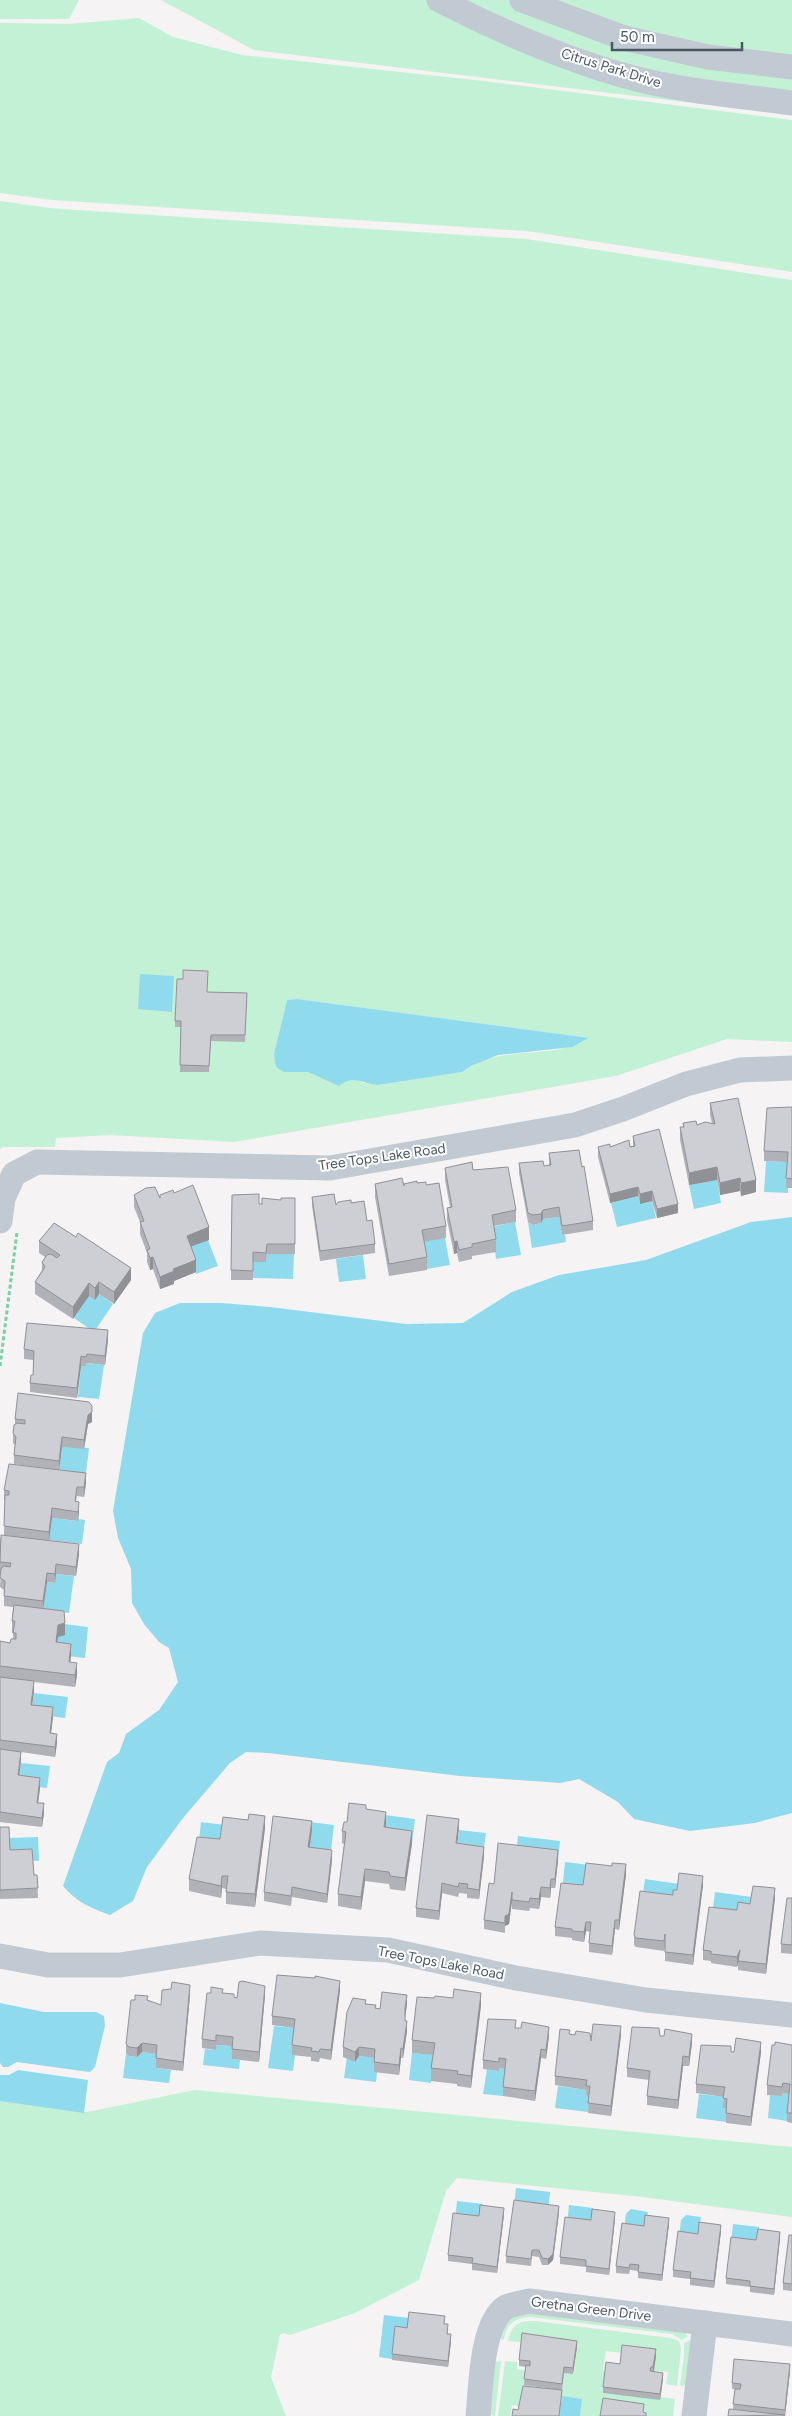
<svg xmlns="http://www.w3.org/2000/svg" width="792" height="2416" font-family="Figtree,sans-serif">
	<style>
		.green { fill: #c3f1d5; fill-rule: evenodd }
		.water { fill: #90daee }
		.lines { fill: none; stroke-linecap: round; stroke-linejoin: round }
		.path { stroke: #7ad0a6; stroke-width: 3; stroke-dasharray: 4 2.5; stroke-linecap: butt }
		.minor { stroke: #c1cad2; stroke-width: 25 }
		.wall { fill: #b0b2b7 }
		.shaded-wall { fill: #909195 }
		.building { fill: #cdcfd5; stroke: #909195 }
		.labels { text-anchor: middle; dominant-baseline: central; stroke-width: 4; stroke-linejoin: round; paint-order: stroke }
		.street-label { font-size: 14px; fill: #4a5661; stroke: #fff }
	</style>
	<rect width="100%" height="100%" fill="#f5f3f3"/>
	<g class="green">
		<polygon points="0,0 79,0 69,19 0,19"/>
		<polygon points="161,0 792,0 792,115 254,50"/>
		<polygon points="139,18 173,37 242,55 484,81 792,120 792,272 527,231 52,200 0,193 0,23 68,24"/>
		<path d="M0,201L49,208L121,213L526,239L792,280V1042L727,1039L616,1076L234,1142L110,1135L56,1138L55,1147H3L0,1149ZM177,986C203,985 229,1024 245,1041H211L209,1072L181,1027H175ZM297,999L588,1039C550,1061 502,1043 462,1072L378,1085L364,1083L354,1078L318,1076L308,1072H284L274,1054L287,1000Z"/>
		<polygon points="195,2090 792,2147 792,2217 643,2197 457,2178 446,2191 419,2280 355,2313 290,2335 283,2333 280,2335 271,2377 286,2416 0,2416 0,2101 87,2112"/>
		<path d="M517,2312L684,2332L688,2336L682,2340L672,2334L531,2317C516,2317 505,2325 504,2340L498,2338L499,2331Z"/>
		<path d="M535,2321L670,2338L679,2341L681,2349L677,2386L666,2384L668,2372L654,2371L622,2353L606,2351L603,2370L660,2400V2397L675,2399L673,2416H643L644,2410L601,2416H580L582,2399L523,2392L519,2406L512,2405L510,2416H498L505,2361L517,2362V2369L530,2371L524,2385L562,2390L564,2373L574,2374L577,2347L508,2341C511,2325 519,2320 535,2321Z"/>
		<polygon points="690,2340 688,2385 680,2386 684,2356 684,2343"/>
		<polygon points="501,2361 495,2416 494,2416 488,2414 495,2362"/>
	</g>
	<g class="water">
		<polygon points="140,974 174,976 172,1012 138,1009"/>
		<path d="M297,999L589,1038L572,1047L498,1055L471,1066L462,1072L378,1085C360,1083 354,1074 339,1086L308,1072H284L276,1067L274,1054L287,1000Z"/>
		<polygon points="766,1161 788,1162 788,1193 764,1192"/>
		<polygon points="717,1180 721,1203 694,1209 689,1185"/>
		<polygon points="638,1196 640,1204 652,1201 656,1218 617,1227 611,1203"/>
		<polygon points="559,1217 562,1235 565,1235 566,1242 532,1248 528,1222 533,1225 541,1223 543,1219"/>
		<path d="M792,1217V1813L755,1823L690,1831L634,1819L618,1802L579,1779L560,1783L460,1776L268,1753L246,1752L230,1763L183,1818L147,1867L133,1901L110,1915C91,1908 76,1902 63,1886L107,1762L119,1753L126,1734L159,1710L178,1682L169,1648L159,1642L144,1624L132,1603L131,1569L118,1538L113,1511L143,1333L155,1313L180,1303H221L270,1307L406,1324L463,1323L512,1292L559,1275L646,1260L751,1222Z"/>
		<polygon points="515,1222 521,1255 496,1259 492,1227"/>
		<polygon points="445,1238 450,1265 427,1269 422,1242"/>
		<polygon points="208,1240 218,1266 196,1274 187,1248"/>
		<polygon points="267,1254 294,1254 293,1279 253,1278 253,1262 266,1262"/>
		<polygon points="363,1255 366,1279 339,1282 336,1259"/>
		<polygon points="99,1294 113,1304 94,1332 74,1318 89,1296"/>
		<polygon points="87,1363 104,1365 99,1399 78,1397 81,1366 86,1366"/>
		<polygon points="62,1447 89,1448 86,1473 59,1470"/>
		<polygon points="52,1518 77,1521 78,1519 85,1520 82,1544 49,1540"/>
		<polygon points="56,1574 74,1576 69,1613 43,1610 47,1582 55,1583"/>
		<polygon points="64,1624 88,1627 85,1658 56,1655 58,1637 65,1635"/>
		<polygon points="34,1693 68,1697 65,1718 31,1714"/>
		<polygon points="21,1763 50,1766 47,1788 18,1785"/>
		<polygon points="385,1815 415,1819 412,1843 384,1840"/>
		<polygon points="286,1819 334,1825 330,1859 308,1857"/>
		<polygon points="201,1822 225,1825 220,1852 198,1849"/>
		<polygon points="459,1830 486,1833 483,1856 456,1853"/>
		<polygon points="518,1836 560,1841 558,1860 516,1855"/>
		<polygon points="38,1837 39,1861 10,1859 9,1838"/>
		<polygon points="565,1862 589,1865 583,1895 562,1892"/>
		<polygon points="645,1879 679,1884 677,1900 642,1901"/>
		<polygon points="715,1892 752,1897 750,1913 712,1916"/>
		<polygon points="0,2003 44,2012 96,2012 104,2016 105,2026 95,2067 90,2072 82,2071 17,2062 8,2067 3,2067 0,2063"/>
		<polygon points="274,2026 295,2028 292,2054 295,2055 293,2071 268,2068"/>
		<polygon points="216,2045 233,2046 232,2059 240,2060 239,2069 203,2065 205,2049 216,2050"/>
		<polygon points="142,2052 157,2054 156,2068 171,2070 169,2083 123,2078 126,2053 129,2056 137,2057"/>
		<polygon points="412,2053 435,2055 431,2083 409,2080"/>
		<polygon points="359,2056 375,2058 374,2071 377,2072 376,2082 344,2078 347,2057 355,2062"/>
		<polygon points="499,2068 506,2069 503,2096 483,2094 487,2069 498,2071"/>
		<polygon points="18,2070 88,2080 84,2113 0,2101 0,2075 9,2075"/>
		<polygon points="558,2086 587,2090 590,2096 588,2112 555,2108"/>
		<polygon points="783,2093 790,2094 787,2121 768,2118 770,2095 782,2096"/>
		<polygon points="699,2094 725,2097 727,2108 726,2122 696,2118"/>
		<polygon points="516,2188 550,2192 548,2211 514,2207"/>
		<polygon points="457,2201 483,2204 479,2223 455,2220"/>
		<polygon points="569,2205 593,2208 591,2227 567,2224"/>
		<polygon points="631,2209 648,2212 644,2232 624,2230 626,2214"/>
		<polygon points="686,2215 701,2217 698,2240 679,2238 681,2220"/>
		<polygon points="733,2224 759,2227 756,2246 731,2243"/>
		<polygon points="384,2315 409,2318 407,2334 392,2359 379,2357"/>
		<polygon points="562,2396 582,2399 580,2416 559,2416"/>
	</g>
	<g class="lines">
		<polyline class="path" points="0,1366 17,1232"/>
		<g class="minor">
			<path d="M439,0C499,31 576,64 641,80C690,92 742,96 792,103"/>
			<polyline points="522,0 624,38 708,57 792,67"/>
			<polyline points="0,1221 3,1198 14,1174 37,1162 330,1168 575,1125 623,1109 686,1084 740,1070 792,1068"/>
			<polyline points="0,1956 48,1965 120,1965 260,1943 388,1950 516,1978 646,2000 792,2015"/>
			<path d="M478,2416C481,2388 481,2323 506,2307C512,2304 522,2303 529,2301L792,2334"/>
			<polyline points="694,2416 705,2323"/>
		</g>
	</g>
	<g class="wall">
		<polygon points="207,992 247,993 245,1042 211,1041 209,1072 180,1072 181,1027 175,1027 175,1021"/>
		<polygon points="710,1103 756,1192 741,1196 740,1191 720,1195 717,1180 689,1185 680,1140 680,1127 683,1127 683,1123 697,1125 712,1123 710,1115"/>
		<polygon points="792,1107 792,1188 786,1188 787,1162 764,1161 764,1151"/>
		<polygon points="633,1136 678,1213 657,1218 652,1201 640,1204 638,1196 610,1203 598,1157 598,1147 633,1146"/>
		<polygon points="549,1153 582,1167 593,1221 593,1230 562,1235 559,1217 543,1219 541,1223 533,1225 528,1222 519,1173 519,1163 544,1166 549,1165"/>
		<polygon points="445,1168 473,1170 516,1210 516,1222 494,1226 496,1239 496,1252 472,1256 472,1259 459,1262 457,1253 454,1254 447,1220 447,1208 450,1207 445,1180"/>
		<polygon points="417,1183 426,1185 446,1226 446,1238 424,1242 427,1257 427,1270 389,1276 375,1197 375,1184 404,1186"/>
		<polygon points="174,1193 209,1240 191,1246 196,1272 174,1281 174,1284 160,1289 153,1269 150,1270 147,1262 147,1253 140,1234 140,1222 134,1207 134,1195 160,1198"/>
		<polygon points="232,1195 259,1204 295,1198 295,1254 267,1254 266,1262 253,1262 253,1280 231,1280"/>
		<polygon points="312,1197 336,1205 351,1203 367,1221 375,1244 375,1253 320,1261 312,1206"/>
		<polygon points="39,1241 131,1280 114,1304 99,1294 95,1300 89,1296 73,1319 35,1294 35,1282 42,1270 42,1262 45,1257 39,1253"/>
		<polygon points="108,1340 105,1365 87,1363 86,1366 81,1366 77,1398 30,1392 30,1383 33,1375 33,1360 24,1359 24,1349"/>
		<polygon points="92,1416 92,1422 88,1424 84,1449 62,1447 59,1470 14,1464 14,1455 15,1445 13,1443 13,1433 15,1424 15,1419"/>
		<polygon points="86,1483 84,1497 77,1496 76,1501 79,1511 78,1521 52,1518 49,1541 79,1554 76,1576 56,1574 55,1583 47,1582 43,1608 65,1635 58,1637 57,1642 71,1656 70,1662 77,1675 75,1687 34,1682 34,1691 32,1705 53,1717 51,1733 57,1743 55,1757 21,1752 21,1761 19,1775 40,1788 38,1803 44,1813 42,1827 0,1822 0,1641 10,1643 13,1639 13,1633 12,1633 12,1621 13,1607 4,1606 4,1590 0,1587 1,1572 0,1571 0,1538 25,1538 4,1535 5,1500 4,1500 4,1490"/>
		<polygon points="366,1810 386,1824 385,1828 412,1843 405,1891 390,1889 389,1884 365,1881 361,1910 338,1906 338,1894 344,1844 342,1843 342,1831 347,1822"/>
		<polygon points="0,1827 10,1850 34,1875 37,1875 38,1898 0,1899"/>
		<polygon points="265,1828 255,1907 226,1904 226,1889 222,1888 221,1898 189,1891 189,1879 220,1839"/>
		<polygon points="459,1828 457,1843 484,1856 479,1899 467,1898 467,1894 459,1893 458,1897 442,1893 439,1920 416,1917 416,1908"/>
		<polygon points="312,1830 310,1847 332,1860 327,1903 292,1897 291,1906 264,1901 264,1892"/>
		<polygon points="558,1860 555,1888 551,1888 550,1898 541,1897 539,1909 530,1908 529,1911 512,1909 512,1901 509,1924 505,1926 505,1933 484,1929 484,1920 494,1884"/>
		<polygon points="626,1874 619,1930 615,1929 612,1955 589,1952 589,1943 590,1932 586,1931 584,1942 572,1940 572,1938 555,1936 555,1927 583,1885"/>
		<polygon points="703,1885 693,1965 665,1961 665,1947 664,1951 636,1947 634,1945 634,1935 677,1890"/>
		<polygon points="775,1898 766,1974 738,1970 738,1963 737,1967 711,1963 711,1961 703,1960 703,1950 737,1910 750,1904"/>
		<polygon points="792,1898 792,1954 781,1953 781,1944"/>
		<polygon points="340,1990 331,2060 320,2058 319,2062 311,2061 311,2057 292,2055 292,2045 294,2028 272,2025 272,2016"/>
		<polygon points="211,1993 223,1993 237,1998 265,1995 259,2062 232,2059 232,2046 216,2045 216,2050 202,2048 202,2039"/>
		<polygon points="190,1995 183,2071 156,2068 156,2054 142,2052 137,2057 129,2056 126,2053 126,2044 148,2001 161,2005"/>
		<polygon points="366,2004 376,2008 380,2009 407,2004 405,2018 407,2031 403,2058 401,2058 399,2075 374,2072 374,2058 359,2056 355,2062 343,2057 343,2047"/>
		<polygon points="481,2005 471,2088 457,2086 457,2084 431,2081 431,2068 433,2055 412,2053 412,2040"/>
		<polygon points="516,2028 549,2036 546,2059 541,2058 535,2101 503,2096 503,2087 505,2069 499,2068 499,2071 483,2069 483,2060"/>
		<polygon points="570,2034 591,2041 621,2035 611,2116 588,2113 589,2096 586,2095 586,2090 555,2085 555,2076"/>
		<polygon points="660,2036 692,2043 689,2066 683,2066 678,2109 647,2105 647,2096 649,2080 627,2077 627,2068"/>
		<polygon points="792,2045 792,2123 787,2122 787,2113 789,2094 783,2093 782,2096 767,2095 767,2085"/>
		<polygon points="731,2052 761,2052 751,2126 726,2123 726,2108 723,2108 724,2097 696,2093 696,2084"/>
		<polygon points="559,2212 553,2260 548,2265 542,2265 539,2257 532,2256 531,2266 506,2263 506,2256"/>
		<polygon points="504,2214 497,2273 472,2270 472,2264 448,2261 448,2255 479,2216"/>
		<polygon points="615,2218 609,2275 586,2272 586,2267 560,2264 560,2257 591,2220"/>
		<polygon points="669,2224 662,2281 638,2278 638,2271 630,2270 629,2274 616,2273 616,2266 644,2226"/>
		<polygon points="721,2231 714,2288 690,2285 690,2279 673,2277 673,2270 698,2234"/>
		<polygon points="792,2235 792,2291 783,2290 783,2283"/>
		<polygon points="780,2238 774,2295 750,2292 750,2287 726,2284 726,2278 756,2240"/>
		<polygon points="445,2324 448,2331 447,2334 451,2341 448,2367 392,2360 392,2354 407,2328"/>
		<polygon points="577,2347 573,2374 564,2373 559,2416 512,2416 518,2410 561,2390 524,2385 526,2367 519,2366 519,2360"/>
		<polygon points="656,2356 654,2372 663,2379 660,2400 603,2393 603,2387 620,2364"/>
		<polygon points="790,2371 785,2416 733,2409 735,2389 732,2389 732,2383"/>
	</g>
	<g class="shaded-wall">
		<polygon points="717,1167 717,1180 689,1185 689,1173"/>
		<polygon points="740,1178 740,1191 720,1195 720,1183"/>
		<polygon points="756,1180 756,1192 741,1196 741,1183"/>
		<polygon points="638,1187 638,1196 610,1203 610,1194"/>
		<polygon points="652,1191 652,1201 640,1204 640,1194"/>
		<polygon points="678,1204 678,1213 657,1218 657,1209"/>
		<polygon points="543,1210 543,1219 541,1223 541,1214"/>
		<polygon points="209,1227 209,1240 187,1248 187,1236"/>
		<polygon points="457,1241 457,1253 454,1254 454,1242"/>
		<polygon points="153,1257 153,1269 150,1270 150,1258"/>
		<polygon points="196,1260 196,1272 174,1281 174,1284 160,1289 160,1277 173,1269"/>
		<polygon points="131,1268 131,1280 114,1304 114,1292"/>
		<polygon points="99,1282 99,1294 95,1300 95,1288"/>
		<polygon points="89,1283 89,1296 73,1319 73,1307"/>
		<polygon points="108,1330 108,1340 105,1365 105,1356"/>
		<polygon points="81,1356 81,1366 77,1398 77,1388"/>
		<polygon points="92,1406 92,1422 88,1424 84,1449 84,1440 88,1415"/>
		<polygon points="62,1437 62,1447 59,1470 59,1461"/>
		<polygon points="86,1473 86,1483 84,1497 84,1487"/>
		<polygon points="79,1502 79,1511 78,1521 78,1512"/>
		<polygon points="52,1508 52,1518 49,1541 49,1532"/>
		<polygon points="79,1544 79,1554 76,1576 76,1567"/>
		<polygon points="56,1564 56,1574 55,1583 55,1574"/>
		<polygon points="47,1573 47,1582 43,1611 43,1601"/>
		<polygon points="65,1623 65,1635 58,1637 56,1654 56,1642 58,1625"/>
		<polygon points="71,1644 71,1656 69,1674 69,1662"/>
		<polygon points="77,1663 77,1675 75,1687 75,1675"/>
		<polygon points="34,1681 34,1691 31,1714 31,1705"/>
		<polygon points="53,1707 53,1717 50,1742 50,1733"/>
		<polygon points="57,1734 57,1743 55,1757 55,1747"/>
		<polygon points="21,1752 21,1761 18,1785 18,1775"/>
		<polygon points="40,1778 40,1788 37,1812 37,1803"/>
		<polygon points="44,1803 44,1813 42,1827 42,1818"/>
		<polygon points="386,1812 386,1824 384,1840 384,1827"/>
		<polygon points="265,1816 265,1828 255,1907 255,1894"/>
		<polygon points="459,1819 459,1828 456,1853 456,1843"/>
		<polygon points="312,1821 312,1830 308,1857 308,1847"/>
		<polygon points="412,1831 412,1843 405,1891 405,1878"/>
		<polygon points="484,1847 484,1856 479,1899 479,1890"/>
		<polygon points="332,1850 332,1860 327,1903 327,1894"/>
		<polygon points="558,1850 558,1860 555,1888 555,1879"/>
		<polygon points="626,1864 626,1874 619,1930 619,1920"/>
		<polygon points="365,1869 365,1881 361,1910 361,1897"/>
		<polygon points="222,1876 222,1888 221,1898 221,1886"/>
		<polygon points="703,1876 703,1885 693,1965 693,1955"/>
		<polygon points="551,1879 551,1888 550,1898 550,1888"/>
		<polygon points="442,1883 442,1893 439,1920 439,1911"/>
		<polygon points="541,1887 541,1897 539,1909 539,1899"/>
		<polygon points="775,1888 775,1898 766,1974 766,1964"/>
		<polygon points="512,1892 512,1901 509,1924 505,1926 505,1933 505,1916"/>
		<polygon points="615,1920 615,1929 612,1955 612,1946"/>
		<polygon points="586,1922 586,1931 584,1942 584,1932"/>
		<polygon points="740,1950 738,1963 737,1967 737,1957"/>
		<polygon points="340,1981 340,1990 331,2060 331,2050"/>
		<polygon points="190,1985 190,1995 183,2071 183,2062"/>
		<polygon points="265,1986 265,1995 259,2062 259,2052"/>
		<polygon points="481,1993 481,2005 471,2088 471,2076"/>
		<polygon points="407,1995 407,2004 405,2018 405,2008"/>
		<polygon points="407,2021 407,2031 403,2058 403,2049"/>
		<polygon points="621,2026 621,2035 611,2116 611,2106"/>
		<polygon points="549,2027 549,2036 546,2059 546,2050"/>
		<polygon points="692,2034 692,2043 689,2066 689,2057"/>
		<polygon points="761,2042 761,2052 751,2126 751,2117"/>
		<polygon points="142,2043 142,2052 137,2057 137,2048"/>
		<polygon points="359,2047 359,2056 355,2062 355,2052"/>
		<polygon points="401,2048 401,2058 399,2075 399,2065"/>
		<polygon points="541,2049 541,2058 535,2101 535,2091"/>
		<polygon points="683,2056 683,2066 678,2109 678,2100"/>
		<polygon points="559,2206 559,2212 553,2260 548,2265 548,2259"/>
		<polygon points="504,2208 504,2214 497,2273 497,2267"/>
		<polygon points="615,2212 615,2218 609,2275 609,2269"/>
		<polygon points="669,2218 669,2224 662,2281 662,2275"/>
		<polygon points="721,2225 721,2231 714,2288 714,2281"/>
		<polygon points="780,2232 780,2238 774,2295 774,2289"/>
		<polygon points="451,2334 451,2341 448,2367 448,2361"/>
		<polygon points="577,2341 577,2347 573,2374 573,2368"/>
		<polygon points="656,2349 656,2356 653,2374 653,2367"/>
		<polygon points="790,2364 790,2371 785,2416 785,2410"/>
		<polygon points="663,2373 663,2379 660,2400 660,2394"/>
	</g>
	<g class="building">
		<polygon points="183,970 208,971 207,992 247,993 245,1035 211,1035 209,1066 180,1065 181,1021 175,1021 177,979 183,979"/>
		<polygon points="738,1098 756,1180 741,1183 740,1178 720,1183 717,1167 689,1173 680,1127 684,1127 683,1123 696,1121 697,1125 705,1122 715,1124 710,1103"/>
		<polygon points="792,1107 792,1179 786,1178 788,1152 764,1151 767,1108"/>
		<polygon points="659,1129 678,1204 657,1209 652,1191 640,1194 638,1187 610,1194 598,1147 610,1144 610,1147 629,1140 630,1147 635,1146 633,1136"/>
		<polygon points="579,1150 582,1167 584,1166 593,1221 562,1226 559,1207 543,1210 541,1214 533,1215 528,1213 519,1163 543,1161 544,1166 551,1165 549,1153"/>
		<polygon points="472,1162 473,1170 508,1167 516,1210 492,1215 496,1239 472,1244 472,1247 459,1250 457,1241 454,1242 447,1208 452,1207 445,1168"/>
		<polygon points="402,1178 404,1186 404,1184 417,1181 417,1183 426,1182 426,1185 439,1183 446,1226 422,1230 427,1257 389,1264 375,1184"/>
		<polygon points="193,1185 209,1227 187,1236 196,1260 173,1269 174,1271 160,1277 153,1257 150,1258 147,1250 150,1249 140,1222 144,1221 134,1195 146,1188 155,1187 160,1198 160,1195 173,1190 174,1193"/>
		<polygon points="259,1194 259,1204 262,1204 262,1198 281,1200 281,1198 295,1198 295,1244 267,1244 266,1253 253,1252 253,1271 231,1270 232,1195"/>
		<polygon points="334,1194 336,1205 338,1202 351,1200 351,1203 364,1201 367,1221 372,1220 375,1244 320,1251 312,1197"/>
		<polygon points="54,1223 76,1237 78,1233 131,1268 114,1292 99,1282 95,1288 89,1283 73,1307 35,1282 45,1267 42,1262 47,1255 51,1254 57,1258 60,1255 39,1241"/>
		<polygon points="27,1323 108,1330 105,1356 87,1354 86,1357 81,1356 77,1388 30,1383 31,1375 33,1375 34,1351 24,1349"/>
		<polygon points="18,1393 89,1402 92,1406 92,1412 88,1415 84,1440 62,1437 59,1461 14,1455 16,1437 13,1433 14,1425 17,1423 25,1424 25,1420 15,1419"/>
		<polygon points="9,1464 86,1473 84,1487 77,1487 75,1501 79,1502 78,1512 52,1508 49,1532 4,1526 5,1495 9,1495 9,1491 4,1490"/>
		<polygon points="1,1535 79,1544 76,1567 56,1564 55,1574 47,1573 43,1601 4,1596 5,1581 0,1578 1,1569 4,1566 10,1567 11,1563 0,1562"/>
		<polygon points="14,1605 64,1611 65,1623 58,1625 56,1642 71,1644 69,1662 77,1663 75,1675 0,1666 0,1641 10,1643 11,1639 16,1639 16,1633 13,1633 15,1621 12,1621"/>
		<polygon points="0,1677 34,1681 31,1705 53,1707 50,1733 57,1734 55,1747 0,1740"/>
		<polygon points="0,1749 21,1752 18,1775 40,1778 37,1803 44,1803 42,1818 0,1812"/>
		<polygon points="349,1803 366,1805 366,1809 386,1812 384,1827 412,1831 405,1878 390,1876 389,1872 365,1869 361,1897 338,1894 346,1832 342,1831 344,1822 347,1822"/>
		<polygon points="249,1814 265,1816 255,1894 226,1892 228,1876 222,1876 221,1886 189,1879 197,1837 220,1839 223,1817 248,1820"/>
		<polygon points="427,1815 459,1819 456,1843 484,1847 479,1890 467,1888 468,1884 459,1883 458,1887 442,1883 439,1911 416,1908"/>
		<polygon points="273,1816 312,1821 308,1847 332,1850 327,1894 292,1887 291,1896 264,1892"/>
		<polygon points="0,1827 9,1827 10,1850 32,1849 34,1875 37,1875 38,1888 0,1890"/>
		<polygon points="498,1843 558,1850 555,1879 551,1879 550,1888 541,1887 539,1899 530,1898 529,1902 512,1900 512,1892 509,1914 505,1916 505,1923 484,1920 489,1883 494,1884"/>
		<polygon points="586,1863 612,1866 612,1863 626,1864 619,1920 615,1920 612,1946 589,1943 591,1922 586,1922 584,1932 572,1931 572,1929 555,1927 561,1883 583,1885"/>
		<polygon points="679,1873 703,1876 693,1955 665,1952 665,1934 664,1941 636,1938 634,1935 640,1891 673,1895 673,1890 677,1890"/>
		<polygon points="753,1886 775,1888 766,1964 738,1961 740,1950 737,1957 711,1954 711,1951 703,1950 709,1907 737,1910 738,1902 750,1904"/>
		<polygon points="787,1898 792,1898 792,1945 781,1944"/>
		<polygon points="277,1975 315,1978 315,1976 340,1981 331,2050 320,2049 319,2052 311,2051 312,2048 292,2045 295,2019 272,2016"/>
		<polygon points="242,1981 265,1986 259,2052 232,2049 233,2037 216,2035 216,2041 202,2039 207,1993 211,1993 211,1987 223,1989 222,1993 234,1994 234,1997 237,1998 239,1982"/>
		<polygon points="172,1982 190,1985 183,2062 156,2058 157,2045 142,2043 137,2048 129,2047 126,2044 131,2000 135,2000 135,1995 148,1996 147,2000 161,2005 162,1990 171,1989"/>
		<polygon points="454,1989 481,1993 471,2076 457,2074 458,2071 431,2068 435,2043 412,2040 417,1997 434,1998 435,1996 453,1998"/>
		<polygon points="382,1992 407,1995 405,2008 405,2021 407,2021 403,2049 401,2048 399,2065 374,2062 375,2049 359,2047 355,2052 343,2047 347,2012 353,1998 366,2000 365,2004 376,2005 375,2008 380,2009"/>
		<polygon points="488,2019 516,2020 515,2028 521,2028 522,2022 549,2027 546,2050 541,2049 535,2091 503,2087 506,2059 499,2058 499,2062 483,2060"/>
		<polygon points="593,2024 621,2026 611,2106 588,2103 590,2086 586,2086 587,2080 555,2076 560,2029 570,2030 569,2034 575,2035 576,2031 590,2033 591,2041"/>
		<polygon points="632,2027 659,2028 660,2036 664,2036 665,2029 692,2034 689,2057 683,2056 678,2100 647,2096 650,2071 627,2068"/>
		<polygon points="736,2038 761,2042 751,2117 726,2113 727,2099 723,2098 725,2087 696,2084 701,2045 731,2046 731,2052 734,2052"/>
		<polygon points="775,2042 792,2045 792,2113 787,2113 790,2084 783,2083 782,2087 767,2085 772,2045 775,2045"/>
		<polygon points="514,2200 559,2206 553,2254 548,2259 542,2258 539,2250 532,2250 531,2259 506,2256"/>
		<polygon points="480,2205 504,2208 497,2267 472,2263 473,2258 448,2255 453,2213 479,2216"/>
		<polygon points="592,2209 615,2212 609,2269 586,2266 586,2260 560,2257 565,2217 591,2220"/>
		<polygon points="645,2215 669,2218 662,2275 638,2272 639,2265 630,2264 629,2268 616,2266 622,2223 644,2226"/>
		<polygon points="699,2222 721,2225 714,2281 690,2278 691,2272 673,2270 678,2231 698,2234"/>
		<polygon points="758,2229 780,2232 774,2289 750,2286 750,2281 726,2278 731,2237 756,2240"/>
		<polygon points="789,2235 792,2235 792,2284 783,2283"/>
		<polygon points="409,2312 445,2316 444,2324 448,2324 447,2334 451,2334 448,2361 392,2354 395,2326 407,2328"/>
		<polygon points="522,2333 577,2341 573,2368 564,2367 562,2384 524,2379 526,2365 530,2366 530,2361 519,2360"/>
		<polygon points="622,2345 656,2349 653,2367 651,2367 650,2371 663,2373 660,2394 603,2387 606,2362 620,2364"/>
		<polygon points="734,2359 790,2364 785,2410 733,2404 735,2389 740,2389 741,2384 732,2383"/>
		<polygon points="523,2386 562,2390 559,2416 512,2416 513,2409 518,2410"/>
		<polygon points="603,2398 644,2404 643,2412 646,2413 646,2416 600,2416"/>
		<polygon points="729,2409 785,2415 728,2416"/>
	</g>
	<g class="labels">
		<g class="street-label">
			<text transform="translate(611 68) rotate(17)">Citrus Park Drive</text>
			<text transform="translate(382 1157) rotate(-8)">Tree Tops Lake Road</text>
			<text transform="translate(441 1963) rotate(11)">Tree Tops Lake Road</text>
			<text transform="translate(591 2309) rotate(7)">Gretna Green Drive</text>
		</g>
	</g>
	<path d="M612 42v8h130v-8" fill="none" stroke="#4a5661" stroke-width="2.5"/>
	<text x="620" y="42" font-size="15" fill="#4a5661" stroke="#ffffff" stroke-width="4" paint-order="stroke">50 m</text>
</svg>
